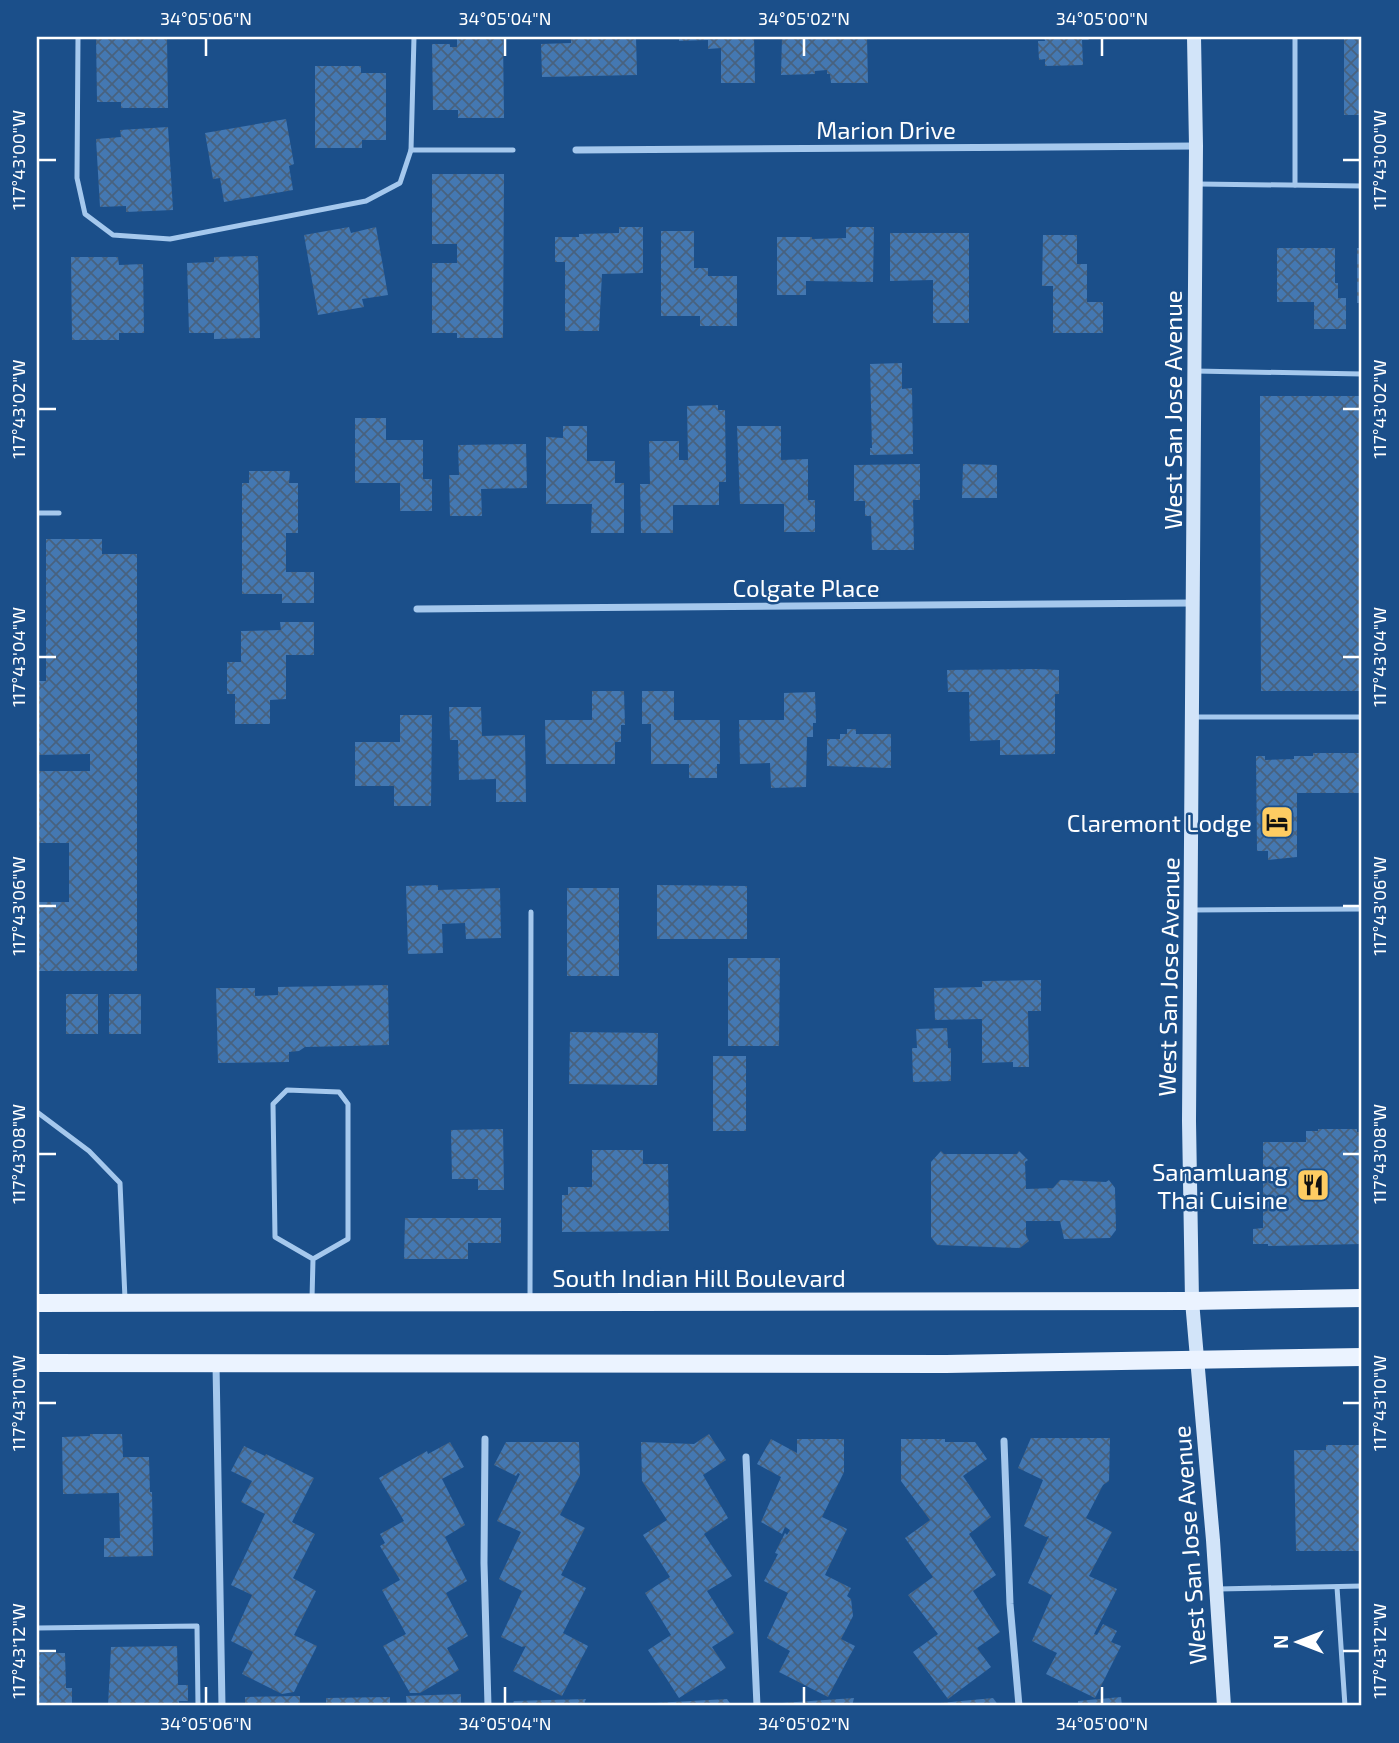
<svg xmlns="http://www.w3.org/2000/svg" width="1399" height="1743" font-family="'Exo 2',sans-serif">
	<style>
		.building { fill: url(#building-cross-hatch) }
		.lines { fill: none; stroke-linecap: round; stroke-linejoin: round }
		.lane { stroke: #a5c8ed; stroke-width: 5 }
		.street { stroke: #a5c8ed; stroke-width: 7 }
		.secondary { stroke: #d2e4f9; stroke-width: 14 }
		.primary { stroke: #ebf3ff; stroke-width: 18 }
		.ticks { fill: none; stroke: #fff; stroke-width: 2.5 }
		.labels { text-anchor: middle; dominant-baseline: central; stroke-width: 5; stroke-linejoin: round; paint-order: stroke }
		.street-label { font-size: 24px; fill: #fff; stroke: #1b4f8a }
		.poi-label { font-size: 24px; fill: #fff; stroke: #1b4f8a; text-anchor: end }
		.neatline { fill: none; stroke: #fff; stroke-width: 2.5 }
		.ticks-label { font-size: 18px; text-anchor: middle; fill: #fff }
	</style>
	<defs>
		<pattern id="building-cross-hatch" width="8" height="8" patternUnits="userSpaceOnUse" patternTransform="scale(1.75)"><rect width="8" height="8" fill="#4478b2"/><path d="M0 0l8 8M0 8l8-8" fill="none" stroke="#48627f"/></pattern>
	</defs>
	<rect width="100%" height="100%" fill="#1b4f8a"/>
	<g class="building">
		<polygon points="96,37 167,37 168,108 121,108 121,102 97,102"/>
		<polygon points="571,37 636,37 637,75 542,77 541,44 571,43"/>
		<polygon points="679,37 754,37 755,83 721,83 721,48 708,49 708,40 679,41"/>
		<polygon points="782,37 867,37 868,83 831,83 830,74 827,74 827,70 815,71 815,74 781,75"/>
		<polygon points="1044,37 1089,37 1089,40 1082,40 1083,65 1045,66 1045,59 1039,60 1038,41 1045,41"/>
		<rect x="1344" y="37" width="18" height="78"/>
		<polygon points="457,39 503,39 504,118 458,118 458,110 433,110 432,44 450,44 450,47 457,47"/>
		<polygon points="315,66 361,66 361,73 386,73 386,140 362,140 362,148 315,148"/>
		<polygon points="286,119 294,164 289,166 293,190 224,202 220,178 213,179 205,133"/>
		<polygon points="168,127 173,210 126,212 126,206 100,207 96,139 121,137 120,130"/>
		<polygon points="432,174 504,174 503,338 457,338 457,333 432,333 432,263 457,263 457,244 432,244"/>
		<polygon points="349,227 351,233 376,227 388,295 362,299 364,307 318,315 304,235"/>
		<polygon points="619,227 643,227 643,273 602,274 599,331 565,331 565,262 555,262 555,237 579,237 579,234 619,233"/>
		<polygon points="846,227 874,227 873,282 806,281 806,295 777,295 777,237 812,237 812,239 846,238"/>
		<polygon points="661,231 694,231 694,268 708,268 708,276 737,276 737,326 700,326 700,316 661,316"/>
		<polygon points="890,233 969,233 969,323 933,323 933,280 890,281"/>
		<polygon points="1043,235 1077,235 1077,264 1087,264 1087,302 1103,302 1103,333 1053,333 1053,286 1042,286"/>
		<polygon points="1277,248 1335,248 1335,283 1338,283 1338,298 1346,298 1346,329 1314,329 1314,302 1277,302"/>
		<rect x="1357" y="248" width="5" height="55"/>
		<polygon points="258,256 260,338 214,339 214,333 189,333 187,263 214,262 214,257"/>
		<polygon points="71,257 118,257 119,265 143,264 144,333 119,333 119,340 72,340"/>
		<polygon points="902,363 902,389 912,388 913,454 870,455 870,448 872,448 870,364"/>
		<polygon points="1260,396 1362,396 1362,691 1261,691"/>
		<polygon points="718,405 718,410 725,410 726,482 719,482 719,505 673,505 673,533 641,533 640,484 650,484 649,441 679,441 679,460 688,460 687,406"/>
		<polygon points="355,418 386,418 386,440 423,440 423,479 432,479 432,511 400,511 400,483 355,483"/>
		<polygon points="563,426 587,426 587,461 615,461 615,483 624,483 624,533 591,533 592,504 546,504 546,437 563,438"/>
		<polygon points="737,426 781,426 781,460 808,459 808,500 815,500 815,532 784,532 784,504 740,504"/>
		<polygon points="526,444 527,488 481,489 482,516 450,516 449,475 459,475 458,445"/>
		<polygon points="920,464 920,500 913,500 914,550 872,550 871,516 865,516 865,501 854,501 854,465"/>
		<polygon points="963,464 997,465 997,498 962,498"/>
		<polygon points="249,471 290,471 289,483 298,483 298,533 286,533 286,572 314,572 314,603 282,603 282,594 242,594 242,483 249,483"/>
		<polygon points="46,539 102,539 102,554 137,554 137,971 37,971 37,902 69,902 69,843 37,843 37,771 90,771 90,754 37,755 37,681 46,681"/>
		<polygon points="280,622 314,622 314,655 286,655 286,699 270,700 270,724 235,724 235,694 227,694 227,662 241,662 241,631 281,630"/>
		<polygon points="1036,669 1059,670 1059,694 1055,694 1055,754 1000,755 1000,740 970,741 969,692 948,692 947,670"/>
		<polygon points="592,691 624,691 625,725 621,725 621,742 615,742 615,764 546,764 545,720 592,720"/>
		<polygon points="642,691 674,691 674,720 720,720 720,764 717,764 717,778 689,778 689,764 651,764 651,724 642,724"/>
		<polygon points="815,692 816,723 813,723 813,737 807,737 806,787 771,788 770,763 740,764 739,720 784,720 784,693"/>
		<polygon points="449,707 481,707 482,736 525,735 526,802 496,802 496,779 459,780 458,740 450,740"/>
		<polygon points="400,715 432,715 431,806 394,806 394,786 355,786 355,742 400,742"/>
		<polygon points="847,729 856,729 856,734 891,734 891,768 827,766 827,739 840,739 840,734 847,734"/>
		<polygon points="1313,753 1362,753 1362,793 1297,793 1297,857 1268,860 1268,851 1257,851 1256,756 1265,756 1265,760 1294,759 1294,756 1313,756"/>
		<polygon points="438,885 438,890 500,888 501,938 466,939 465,923 442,924 443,953 408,954 406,886"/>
		<polygon points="657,885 747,886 747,939 657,939"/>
		<rect x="567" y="888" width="52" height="88"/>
		<polygon points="728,958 780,958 779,1046 728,1046"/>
		<polygon points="1041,980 1041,1011 1028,1011 1029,1067 1013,1067 1013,1062 982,1063 982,1019 935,1020 934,988 982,987 982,981"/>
		<polygon points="388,985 389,1045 305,1047 299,1051 289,1052 289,1062 218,1063 216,988 255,988 255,996 278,995 278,987"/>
		<rect x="66" y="994" width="32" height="40"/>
		<rect x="109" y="994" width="32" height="40"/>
		<polygon points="947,1028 948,1048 951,1048 951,1081 913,1082 912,1048 917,1048 916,1029"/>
		<polygon points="570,1032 658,1033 657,1085 569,1084"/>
		<rect x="713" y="1056" width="33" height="75"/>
		<polygon points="503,1129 504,1190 478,1190 478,1179 452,1179 451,1130"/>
		<polygon points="1318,1129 1357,1129 1357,1132 1362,1132 1362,1244 1268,1246 1268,1244 1253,1244 1253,1229 1263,1228 1263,1142 1306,1142 1306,1131 1318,1131"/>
		<polygon points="592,1150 643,1150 643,1164 668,1164 669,1231 562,1232 562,1195 568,1195 568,1187 592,1187"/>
		<polygon points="941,1151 944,1154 1017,1154 1019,1151 1028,1160 1025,1162 1026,1189 1053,1188 1060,1180 1106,1182 1109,1180 1115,1188 1116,1230 1110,1238 1064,1239 1060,1221 1026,1221 1026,1235 1029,1241 1020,1248 937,1245 931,1237 931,1162"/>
		<polygon points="405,1218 501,1218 501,1243 468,1243 468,1259 404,1259"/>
		<polygon points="90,1434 122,1434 123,1457 149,1457 150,1492 152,1492 153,1556 104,1557 104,1538 120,1538 119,1493 63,1494 62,1437 90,1436"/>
		<polygon points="709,1434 726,1460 703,1475 728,1518 704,1534 732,1576 707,1591 734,1633 712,1647 726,1668 679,1698 648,1650 671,1635 645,1593 670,1577 643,1535 667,1520 642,1481 641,1442 694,1444"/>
		<polygon points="1031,1438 1110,1438 1109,1481 1103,1485 1086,1518 1112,1532 1089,1576 1117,1589 1094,1634 1097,1635 1103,1624 1117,1631 1111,1642 1121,1646 1095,1698 1046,1674 1057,1653 1032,1641 1053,1593 1051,1595 1028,1583 1049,1536 1046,1537 1024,1526 1043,1480 1018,1468"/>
		<polygon points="771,1439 797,1453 797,1439 844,1439 844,1472 822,1517 847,1529 825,1575 851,1588 847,1596 851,1599 853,1616 841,1639 855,1646 828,1697 779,1672 790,1651 767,1638 788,1593 764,1581 778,1554 775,1553 785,1533 787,1535 790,1530 785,1527 782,1534 761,1522 781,1477 757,1464"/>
		<polygon points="901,1439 945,1439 945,1442 975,1442 987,1459 963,1476 991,1517 969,1534 996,1575 973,1591 1000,1632 977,1648 991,1667 948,1699 913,1652 938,1634 908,1595 933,1577 905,1538 930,1520 901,1481"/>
		<polygon points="450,1442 464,1467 442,1479 465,1525 445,1537 467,1581 446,1593 468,1636 447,1648 459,1670 420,1693 410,1693 383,1646 406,1634 382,1590 400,1580 380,1546 385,1543 380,1534 404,1521 379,1478 427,1451 428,1454"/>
		<polygon points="506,1442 579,1442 580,1475 560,1515 585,1528 561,1575 586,1588 563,1633 588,1646 562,1696 513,1671 526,1646 522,1647 501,1637 522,1591 499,1579 521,1532 497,1521 520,1474 518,1473 516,1476 494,1465"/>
		<polygon points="1326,1445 1362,1445 1362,1551 1296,1551 1294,1450 1326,1450"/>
		<polygon points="244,1446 265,1456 266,1454 314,1478 292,1522 315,1534 293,1578 316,1591 294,1635 317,1646 294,1692 282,1694 242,1674 253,1652 231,1641 252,1595 231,1585 265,1514 241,1502 252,1481 231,1471"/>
		<polygon points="177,1646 178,1685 188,1685 188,1701 179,1701 179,1706 108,1706 111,1647"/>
		<polygon points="37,1653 65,1653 66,1688 72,1688 72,1706 37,1706"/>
		<polygon points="461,1694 461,1706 407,1706 406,1696"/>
		<polygon points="300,1696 300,1706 245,1706 245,1697"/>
		<polygon points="390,1697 390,1706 326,1706 326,1698"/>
		<polygon points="1121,1697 1122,1706 1062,1706 1062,1704 1078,1703 1078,1701"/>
		<polygon points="854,1698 852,1706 780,1706 782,1703"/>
		<polygon points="993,1698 999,1706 930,1706 930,1704"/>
		<polygon points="586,1699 583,1706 511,1706 514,1701"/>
		<polygon points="727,1699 732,1706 657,1706 655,1703"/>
	</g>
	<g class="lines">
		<g class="lane">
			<polyline points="78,37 77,178 85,214 113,235 170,239 366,201 400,183 411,150 414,37"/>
			<polyline points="411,150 513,150"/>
			<polyline points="1199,184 1362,186"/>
			<polyline points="1295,185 1295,37"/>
			<polyline points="1195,371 1362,374"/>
			<polyline points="37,513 59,513"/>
			<polyline points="1194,717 1362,717"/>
			<polyline points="1192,910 1362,909"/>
			<polyline points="37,1112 89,1151 120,1183 125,1299"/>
			<polyline points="530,1298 531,912"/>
			<polyline points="312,1299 313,1259 348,1239 348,1104 339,1092 287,1090 273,1104 275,1237 313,1259"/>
			<polyline points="1337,1587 1345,1706"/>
			<polyline points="1218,1589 1362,1586"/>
			<polyline points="37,1628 197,1626 198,1706"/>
		</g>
		<g class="street">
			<polyline points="576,150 1196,146"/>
			<polyline points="417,609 1193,603"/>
			<polyline points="216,1364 222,1706"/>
			<polyline points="485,1439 484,1563 488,1706"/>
			<polyline points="1004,1441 1010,1604 1019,1706"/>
			<polyline points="746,1457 757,1706"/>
		</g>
		<polyline class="secondary" points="1194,37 1196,146 1189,1121 1192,1301 1213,1540 1224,1706"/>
		<g class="primary">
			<polyline points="37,1303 1192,1301 1362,1298"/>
			<polyline points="37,1363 946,1364 1362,1357"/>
		</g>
	</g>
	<path class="ticks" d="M206,38V56M505,38V56M804,38V56M1102,38V56M38,160H56M1343,160H1360M38,409H56M1343,409H1360M38,657H56M1343,657H1360M38,906H56M1343,906H1360M38,1154H56M1343,1154H1360M38,1403H56M1343,1403H1360M38,1651H56M1343,1651H1360M206,1687V1704M505,1687V1704M804,1687V1704M1102,1687V1704"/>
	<defs>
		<symbol id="hotel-square" viewBox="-11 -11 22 22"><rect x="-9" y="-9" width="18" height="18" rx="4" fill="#fecc62" stroke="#1b4f8a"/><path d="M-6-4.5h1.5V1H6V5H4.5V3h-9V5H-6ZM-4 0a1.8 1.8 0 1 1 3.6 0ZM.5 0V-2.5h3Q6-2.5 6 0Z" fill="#111"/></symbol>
		<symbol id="restaurant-square" viewBox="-11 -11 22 22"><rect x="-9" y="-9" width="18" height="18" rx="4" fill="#fecc62" stroke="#1b4f8a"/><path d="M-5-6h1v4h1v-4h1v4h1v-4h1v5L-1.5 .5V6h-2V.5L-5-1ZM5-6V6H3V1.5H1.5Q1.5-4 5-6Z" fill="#111"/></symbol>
	</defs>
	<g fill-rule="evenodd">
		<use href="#hotel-square" x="1258" y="803" width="38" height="38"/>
		<use href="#restaurant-square" x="1294" y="1166" width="38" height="38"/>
	</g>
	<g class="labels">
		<g class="street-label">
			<text x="886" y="129">Marion Drive</text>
			<text transform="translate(1172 410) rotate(-90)">West San Jose Avenue</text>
			<text x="806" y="587">Colgate Place</text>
			<text transform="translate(1168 977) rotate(-89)">West San Jose Avenue</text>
			<text x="699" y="1277">South Indian Hill Boulevard</text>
			<text transform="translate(1189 1545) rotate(-94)">West San Jose Avenue</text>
		</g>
		<g class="poi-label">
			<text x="1252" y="822">Claremont Lodge</text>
			<text x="1288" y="1171">Sanamluang<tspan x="1288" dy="28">Thai Cuisine</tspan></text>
		</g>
	</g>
	<rect width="1399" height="1743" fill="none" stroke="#1b4f8a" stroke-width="77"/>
	<g transform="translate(1298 1642) rotate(270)" stroke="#1b4f8a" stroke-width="5" paint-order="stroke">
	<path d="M0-5L12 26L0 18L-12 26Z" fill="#ffffff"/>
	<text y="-10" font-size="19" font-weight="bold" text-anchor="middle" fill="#ffffff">N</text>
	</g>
	<rect x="38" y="38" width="1322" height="1666" class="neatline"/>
	<g class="ticks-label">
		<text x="206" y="25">34°05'06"N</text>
		<text x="505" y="25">34°05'04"N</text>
		<text x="804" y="25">34°05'02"N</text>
		<text x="1102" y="25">34°05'00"N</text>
		<text transform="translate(1380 160) rotate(-90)" y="6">117°43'00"W</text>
		<text transform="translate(19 160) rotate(-90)" y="6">117°43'00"W</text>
		<text transform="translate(1380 409) rotate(-90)" y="6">117°43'02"W</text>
		<text transform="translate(19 409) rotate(-90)" y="6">117°43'02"W</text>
		<text transform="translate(1380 657) rotate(-90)" y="6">117°43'04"W</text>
		<text transform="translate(19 657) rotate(-90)" y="6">117°43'04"W</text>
		<text transform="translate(1380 906) rotate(-90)" y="6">117°43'06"W</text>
		<text transform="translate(19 906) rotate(-90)" y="6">117°43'06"W</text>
		<text transform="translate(1380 1154) rotate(-90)" y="6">117°43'08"W</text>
		<text transform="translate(19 1154) rotate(-90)" y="6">117°43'08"W</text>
		<text transform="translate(1380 1403) rotate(-90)" y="6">117°43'10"W</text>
		<text transform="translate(19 1403) rotate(-90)" y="6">117°43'10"W</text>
		<text transform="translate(1380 1651) rotate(-90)" y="6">117°43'12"W</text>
		<text transform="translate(19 1651) rotate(-90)" y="6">117°43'12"W</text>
		<text x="206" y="1730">34°05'06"N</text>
		<text x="505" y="1730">34°05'04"N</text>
		<text x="804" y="1730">34°05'02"N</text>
		<text x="1102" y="1730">34°05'00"N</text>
	</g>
</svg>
